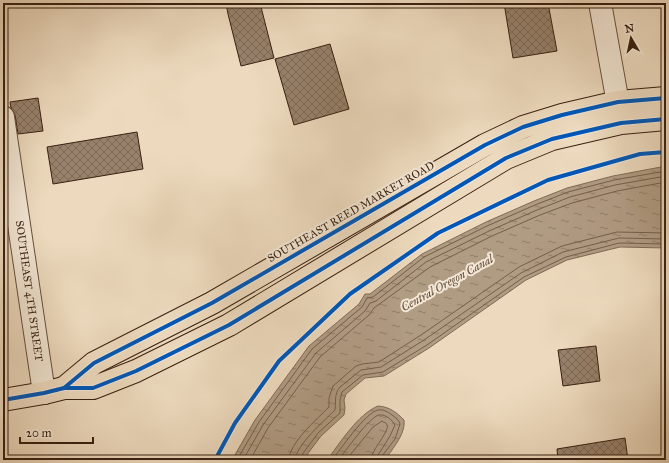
<svg xmlns="http://www.w3.org/2000/svg" width="669" height="463" font-family="'IM FELL Great Primer',serif">
	<style>
		.water { fill: url(#water-ripples); stroke: #806a55 }
		.lines { fill: none; stroke-linecap: round; stroke-linejoin: round }
		.shore { stroke: #745e4a; stroke-width: 1 }
		.building { fill: url(#building-cross-hatch); stroke: #392011 }
		.street-casing { stroke: #664e3c; stroke-width: 24 }
		.primary-casing { stroke: #392011; stroke-width: 24 }
		.street { stroke: #f3e7d5; stroke-width: 22 }
		.primary { stroke: #eddabe; stroke-width: 22 }
		.cycleway-casing { stroke: #f3e7d5; stroke-width: 6 }
		.cycleway { stroke: #0057b8; stroke-width: 4 }
		.labels { text-anchor: middle; dominant-baseline: central; stroke-width: 4; stroke-linejoin: round; paint-order: stroke }
		.street-label { font-size: 11px; fill: #392011; stroke: #f3e7d5 }
		.water-label { font-size: 12px; font-style: italic; fill: #634b39; stroke: #f3e7d5 }
	</style>
	<defs>
		<pattern id="water-ripples" width="26" height="14" patternUnits="userSpaceOnUse"><rect width="26" height="14" fill="#b09b83"/><path d="M2 4q2-2 4 0t4 0M15 11q2-2 4 0t4 0" fill="none" stroke="#907e6a"/></pattern>
		<pattern id="building-cross-hatch" width="8" height="8" patternUnits="userSpaceOnUse"><rect width="8" height="8" fill="#97816b"/><path d="M0 0l8 8M0 8l8-8" fill="none" stroke="#7c6957"/></pattern>
	</defs>
	<rect width="100%" height="100%" fill="#eddabe"/>
	<filter id="stains"><feTurbulence type="fractalNoise" baseFrequency=".005" numOctaves="4"/><feColorMatrix values="0 0 0 0 .2 0 0 0 0 .09 0 0 0 0 .02 0 0 0 .5 -.17"/></filter>
	<radialGradient id="worn" r=".72"><stop offset=".6" stop-color="#630" stop-opacity="0"/><stop offset="1" stop-color="#630" stop-opacity=".3"/></radialGradient>
	<g class="water">
		<polygon points="661,167 666,168 666,248 620,247 567,260 526,280 429,348 384,376 365,378 346,394 344,400 345,408 344,415 321,436 303,460 232,460 255,420 309,346 359,304 365,294 370,294 422,254 486,222 534,201 567,188 613,176"/>
		<path d="M378,406C390,407 396,412 404,420C406,434 392,449 385,460H327C340,443 358,414 378,406Z"/>
	</g>
	<g class="lines">
		<g class="shore">
			<polyline points="237,460 259,422 312,349 362,307 367,298 373,297 424,257 487,226 535,205 568,192 614,180 666,171"/>
			<polyline points="243,460 263,425 316,353 365,311 370,303 376,301 426,262 489,231 537,210 570,197 615,185 666,176"/>
			<polyline points="250,460 268,428 320,357 369,315 374,308 430,267 492,236 540,215 572,203 617,191 666,182"/>
			<path d="M289,460C289,443 317,419 329,407V398L333,386L356,366L362,364L379,362L421,335L519,267L562,246L617,232L666,233"/>
			<path d="M295,460C296,445 324,421 335,410C336,402 334,394 340,387L361,370L381,367L424,340L521,273L563,252L619,238L666,239"/>
			<polyline points="300,460 301,456 318,433 340,413 340,400 342,392 363,375 383,372 427,345 524,277 566,257 619,243 666,244"/>
			<path d="M332,460C341,449 365,413 378,410C383,409 388,412 392,415C396,418 399,420 400,424L395,439L382,456V460"/>
			<path d="M338,460C346,451 369,417 379,415C386,414 392,420 395,425L390,436L378,455L377,460"/>
			<path d="M346,460L373,427L382,421C383,422 387,423 387,425C390,431 371,450 371,460"/>
		</g>
	</g>
	<g class="building">
		<polygon points="226,3 260,3 274,58 241,66 228,14"/>
		<polygon points="504,3 548,3 557,51 513,58"/>
		<polygon points="330,44 349,109 294,125 275,59"/>
		<polygon points="38,98 43,131 18,134 15,115 11,108 10,102"/>
		<polygon points="137,132 143,169 53,184 47,147"/>
		<polygon points="596,346 600,381 563,386 558,350"/>
		<polygon points="625,438 628,460 558,460 557,449"/>
	</g>
	<g class="lines">
		<defs>
			<g id="street">
				<polyline points="600,3 621,120"/>
				<polyline points="3,117 44,393"/>
			</g>
			<g id="primary">
				<polyline points="64,388 94,363 212,303 485,145 523,127 562,115 618,102 666,98"/>
				<polyline points="3,400 44,393 64,388 93,388 136,371 229,325 506,158 552,139 621,123 666,119"/>
			</g>
		</defs>
		<use href="#street" class="street-casing"/>
		<use href="#primary" class="primary-casing"/>
		<use href="#street" class="street"/>
		<use href="#primary" class="primary"/>
		<defs>
			<g id="cycleway">
				<polyline points="64,388 94,363 212,303 485,145 523,127 562,115 618,102 666,98"/>
				<polyline points="3,400 44,393 64,388 93,388 136,371 229,325 506,158 552,139 621,123 666,119"/>
				<polyline points="215,460 235,423 279,361 350,294 438,233 548,180 640,154 666,152"/>
			</g>
		</defs>
		<use href="#cycleway" class="cycleway-casing"/>
		<use href="#cycleway" class="cycleway"/>
	</g>
	<g class="labels">
		<g class="street-label">
			<text transform="translate(351 212) rotate(-30)">SOUTHEAST REED MARKET ROAD</text>
			<text transform="translate(29 291) rotate(82)">SOUTHEAST 4TH STREET</text>
		</g>
		<g class="water-label">
			<text transform="translate(447 283) rotate(-29)">Central Oregon Canal</text>
		</g>
	</g>
	<rect width="669" height="463" fill="none" stroke="#eddabe" stroke-width="16"/>
	<rect x="4" y="4" width="661" height="455" fill="none" stroke="#392011" stroke-width="2"/>
	<rect x="8" y="8" width="653" height="447" fill="none" stroke="#392011"/>
	<g transform="translate(631 38) rotate(351)" stroke="#f3e7d5" stroke-width="3" paint-order="stroke">
	<path d="M0-3L7 15L0 10L-7 15Z" fill="#392011"/>
	<text y="-6" font-size="11" font-weight="bold" text-anchor="middle" fill="#392011">N</text>
	</g>
	<path d="M20 437v6h73v-6" fill="none" stroke="#392011" stroke-width="2"/>
	<text x="26" y="437" font-size="12" fill="#392011" stroke="#f3e7d5" stroke-width="3" paint-order="stroke">20 m</text>
	<rect width="100%" height="100%" filter="url(#stains)"/>
	<rect width="100%" height="100%" fill="url(#worn)"/>
</svg>
